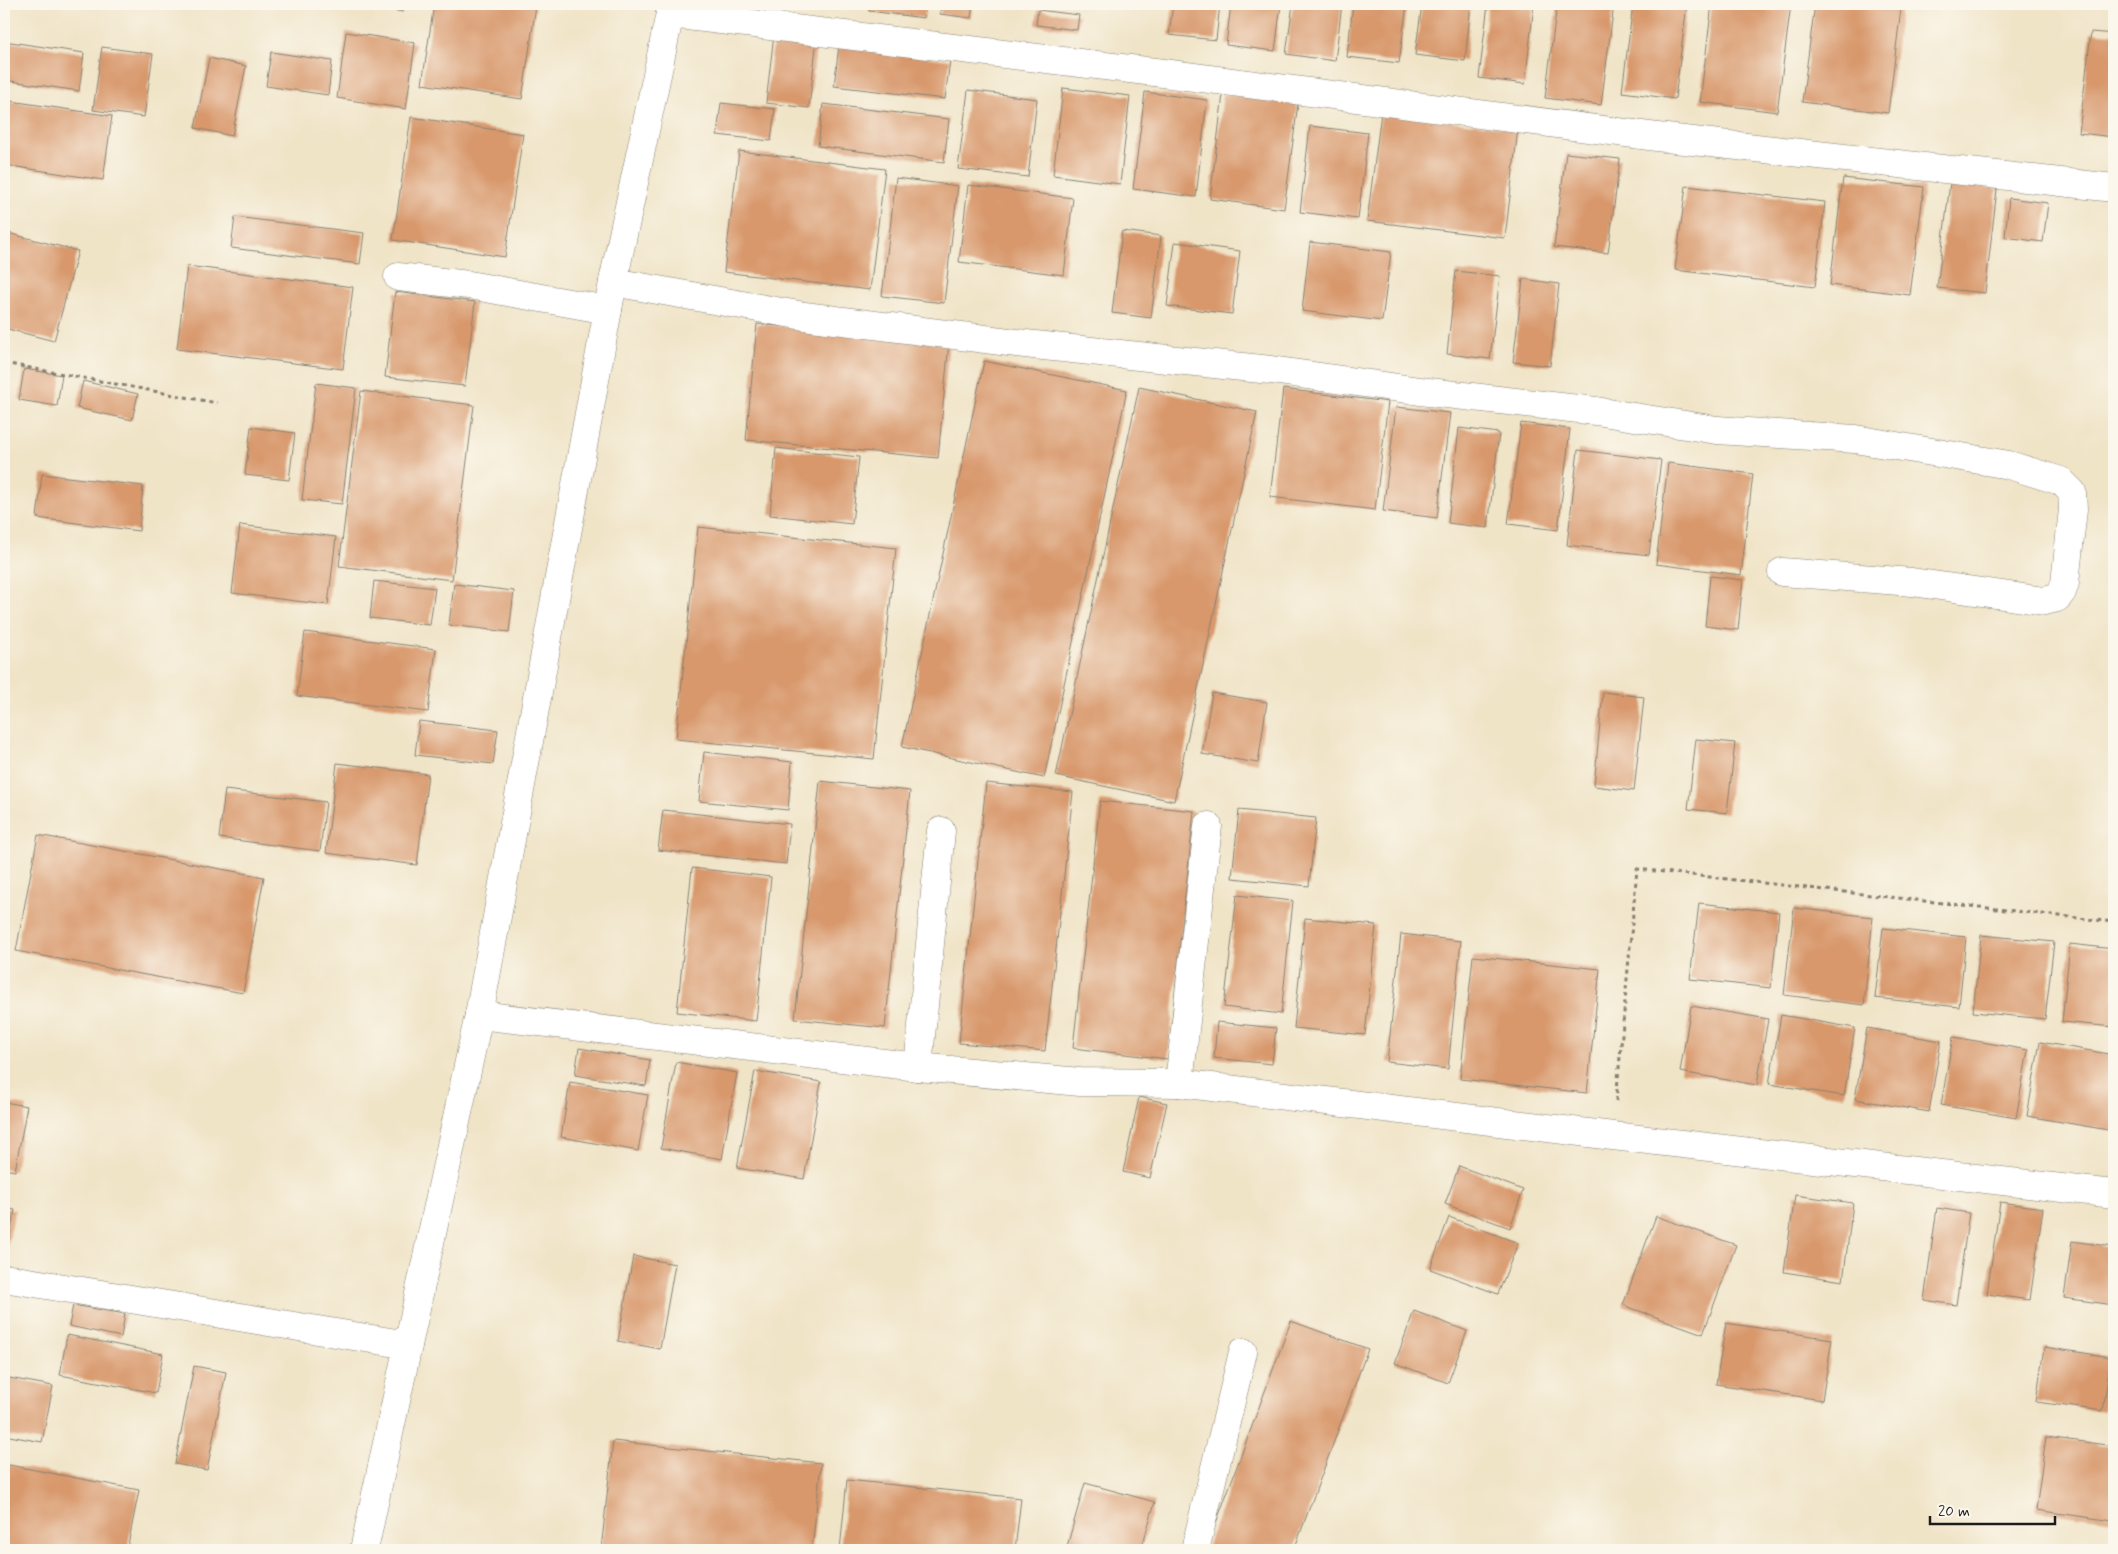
<svg xmlns="http://www.w3.org/2000/svg" width="2118" height="1554" font-family="Mynerve,sans-serif">
	<style>
		.building { fill: #d8986c }
		.lines { fill: none; stroke-linecap: round; stroke-linejoin: round }
		.minor-casing { stroke: #868072; stroke-width: 29 }
		.path { stroke: #868072; stroke-width: 3; stroke-dasharray: 4 4; stroke-linecap: butt }
		.minor { stroke: #fff; stroke-width: 28 }
	</style>
	<rect width="100%" height="100%" fill="#fbf7ec"/>
	<filter id="ink" filterUnits="userSpaceOnUse"><feTurbulence type="fractalNoise" baseFrequency=".02" numOctaves="2"/><feDisplacementMap in="SourceGraphic" scale="10" xChannelSelector="R" yChannelSelector="G"/><feConvolveMatrix kernelMatrix="1 2 1 2 8 2 1 2 1" color-interpolation-filters="sRGB"/></filter>
	<filter id="wash" filterUnits="userSpaceOnUse"><feTurbulence type="fractalNoise" baseFrequency=".0096" numOctaves="4" result="noise"/><feDisplacementMap in="SourceGraphic" scale="20" xChannelSelector="R" yChannelSelector="G"/><feGaussianBlur stdDeviation="1.12" result="paint"/><feColorMatrix in="noise" values="0 0 0 0 0 0 0 0 0 0 0 0 0 0 0 0 0 1.4 0 .05"/><feComposite in="paint" operator="in"/></filter>
	<g filter="url(#wash)">
		<rect width="100%" height="100%" fill="#f0e4c7"/>
		<g id="blocks">
			<g class="building">
				<polygon points="357,4 404,4 403,12"/>
				<polygon points="434,4 517,4 536,6 522,99 422,84"/>
				<polygon points="827,4 849,4 848,8"/>
				<polygon points="870,4 926,4 924,18 869,11"/>
				<polygon points="941,4 973,4 971,18 940,14"/>
				<polygon points="1173,4 1220,4 1216,40 1169,35"/>
				<polygon points="1231,4 1281,4 1275,51 1226,45"/>
				<polygon points="1293,4 1342,4 1335,61 1286,54"/>
				<polygon points="1353,4 1407,4 1399,63 1347,57"/>
				<polygon points="1422,4 1471,4 1465,61 1415,55"/>
				<polygon points="1488,4 1534,4 1525,84 1479,78"/>
				<polygon points="1557,4 1614,4 1601,105 1545,98"/>
				<polygon points="1633,4 1687,4 1675,99 1622,92"/>
				<polygon points="1712,4 1791,4 1777,112 1700,102"/>
				<polygon points="1815,4 1864,4 1901,8 1888,113 1802,102"/>
				<polygon points="1038,10 1079,15 1077,30 1036,25"/>
				<polygon points="346,32 415,43 406,109 337,98"/>
				<polygon points="2091,32 2114,34 2114,137 2079,133"/>
				<polygon points="774,34 817,38 809,108 766,103"/>
				<polygon points="4,41 84,53 79,91 4,80"/>
				<polygon points="839,46 950,60 945,99 834,86"/>
				<polygon points="102,47 153,54 144,117 93,110"/>
				<polygon points="271,52 332,61 328,95 266,86"/>
				<polygon points="209,58 246,66 232,136 195,128"/>
				<polygon points="1063,88 1130,96 1120,184 1053,175"/>
				<polygon points="968,90 1037,99 1028,177 958,169"/>
				<polygon points="1145,92 1207,100 1196,197 1133,189"/>
				<polygon points="1223,94 1298,103 1284,209 1210,199"/>
				<polygon points="4,100 112,116 103,180 4,165"/>
				<polygon points="721,103 775,109 771,141 717,135"/>
				<polygon points="823,104 949,119 944,162 818,146"/>
				<polygon points="1381,113 1518,129 1505,238 1367,221"/>
				<polygon points="411,117 523,134 505,257 393,240"/>
				<polygon points="1310,126 1368,133 1358,219 1300,212"/>
				<polygon points="739,151 885,169 870,290 724,272"/>
				<polygon points="1566,153 1620,159 1608,253 1554,247"/>
				<polygon points="896,178 958,186 944,303 882,296"/>
				<polygon points="1843,178 1924,187 1910,295 1830,285"/>
				<polygon points="1950,183 1997,189 1985,293 1937,288"/>
				<polygon points="968,185 1073,198 1064,275 959,262"/>
				<polygon points="1686,186 1825,202 1815,287 1675,270"/>
				<polygon points="2009,198 2048,203 2043,242 2005,237"/>
				<polygon points="235,217 364,233 360,264 231,248"/>
				<polygon points="1122,231 1161,236 1151,318 1112,313"/>
				<polygon points="4,232 78,251 54,341 4,328"/>
				<polygon points="1175,242 1240,251 1232,314 1167,306"/>
				<polygon points="1310,242 1391,252 1382,321 1302,311"/>
				<polygon points="187,266 353,287 343,369 177,349"/>
				<polygon points="1456,271 1500,276 1490,359 1447,354"/>
				<polygon points="1523,279 1559,284 1550,366 1513,362"/>
				<polygon points="395,292 475,302 465,386 385,377"/>
				<polygon points="757,324 949,342 938,458 746,440"/>
				<polygon points="984,361 1127,390 1044,778 902,747"/>
				<polygon points="24,369 62,375 57,406 19,400"/>
				<polygon points="83,381 138,394 132,420 77,408"/>
				<polygon points="316,383 356,388 342,504 302,500"/>
				<polygon points="1139,387 1257,412 1174,801 1056,776"/>
				<polygon points="1283,389 1388,402 1375,510 1270,497"/>
				<polygon points="361,391 474,405 452,580 339,566"/>
				<polygon points="1396,407 1450,413 1437,518 1383,511"/>
				<polygon points="1521,423 1570,429 1558,530 1508,524"/>
				<polygon points="251,427 295,433 289,480 245,475"/>
				<polygon points="1459,428 1499,433 1488,528 1448,523"/>
				<polygon points="776,448 859,457 852,524 770,515"/>
				<polygon points="1578,450 1661,460 1649,555 1567,545"/>
				<polygon points="1668,463 1753,474 1741,575 1656,564"/>
				<polygon points="42,474 143,486 139,531 37,518"/>
				<polygon points="240,525 336,537 328,605 232,593"/>
				<polygon points="698,527 896,548 874,759 676,739"/>
				<polygon points="1710,576 1743,580 1738,630 1705,626"/>
				<polygon points="374,581 435,588 430,625 370,618"/>
				<polygon points="454,584 514,591 509,632 449,625"/>
				<polygon points="305,632 436,649 428,712 297,696"/>
				<polygon points="1603,692 1644,697 1634,791 1594,786"/>
				<polygon points="1212,693 1267,702 1258,763 1202,754"/>
				<polygon points="419,721 498,730 493,764 415,755"/>
				<polygon points="1696,739 1735,743 1727,813 1688,809"/>
				<polygon points="704,752 792,762 788,810 699,801"/>
				<polygon points="337,763 428,774 417,865 326,853"/>
				<polygon points="820,781 910,791 885,1028 795,1019"/>
				<polygon points="986,783 1073,792 1045,1051 959,1043"/>
				<polygon points="225,790 326,802 320,851 219,838"/>
				<polygon points="1100,801 1194,811 1168,1059 1073,1048"/>
				<polygon points="663,810 790,824 786,864 658,850"/>
				<polygon points="1239,810 1316,818 1309,886 1232,878"/>
				<polygon points="38,835 264,877 243,993 16,951"/>
				<polygon points="692,868 771,877 756,1021 677,1012"/>
				<polygon points="1237,895 1293,901 1281,1014 1224,1007"/>
				<polygon points="1699,903 1779,912 1771,988 1690,979"/>
				<polygon points="1794,908 1873,917 1864,1005 1784,995"/>
				<polygon points="1305,918 1376,925 1365,1035 1294,1028"/>
				<polygon points="1883,928 1966,937 1959,1007 1875,998"/>
				<polygon points="1401,934 1461,941 1448,1069 1387,1062"/>
				<polygon points="1981,935 2054,942 2045,1019 1973,1012"/>
				<polygon points="2070,944 2114,949 2114,1027 2062,1022"/>
				<polygon points="1473,956 1600,969 1587,1093 1460,1079"/>
				<polygon points="1691,1006 1768,1019 1757,1085 1680,1072"/>
				<polygon points="1781,1015 1855,1028 1844,1096 1769,1084"/>
				<polygon points="1217,1022 1276,1028 1272,1064 1214,1058"/>
				<polygon points="1867,1028 1941,1041 1929,1112 1855,1099"/>
				<polygon points="1953,1037 2028,1050 2016,1118 1941,1105"/>
				<polygon points="2040,1042 2114,1055 2114,1131 2027,1116"/>
				<polygon points="579,1048 650,1060 646,1086 575,1075"/>
				<polygon points="676,1062 737,1073 722,1159 661,1148"/>
				<polygon points="755,1071 821,1082 804,1179 737,1168"/>
				<polygon points="570,1082 648,1095 638,1151 561,1137"/>
				<polygon points="1139,1097 1167,1103 1150,1178 1123,1172"/>
				<polygon points="4,1102 27,1106 15,1171 4,1169"/>
				<polygon points="1459,1166 1523,1190 1510,1228 1445,1204"/>
				<polygon points="1795,1195 1853,1203 1843,1281 1784,1272"/>
				<polygon points="2000,1202 2043,1208 2030,1300 1987,1294"/>
				<polygon points="4,1208 15,1210 7,1249 4,1248"/>
				<polygon points="1937,1208 1969,1213 1956,1305 1924,1300"/>
				<polygon points="1656,1216 1736,1245 1703,1334 1623,1305"/>
				<polygon points="1449,1217 1518,1243 1498,1294 1430,1269"/>
				<polygon points="2072,1241 2114,1247 2114,1305 2064,1298"/>
				<polygon points="633,1256 675,1264 660,1349 618,1341"/>
				<polygon points="73,1305 125,1314 121,1337 69,1326"/>
				<polygon points="1414,1311 1467,1331 1448,1383 1395,1363"/>
				<polygon points="1291,1321 1368,1349 1294,1550 1206,1550"/>
				<polygon points="1726,1323 1832,1339 1822,1400 1716,1384"/>
				<polygon points="67,1335 163,1354 156,1393 60,1375"/>
				<polygon points="2044,1347 2111,1357 2103,1411 2036,1402"/>
				<polygon points="194,1366 226,1372 207,1470 175,1464"/>
				<polygon points="4,1377 53,1386 42,1442 4,1435"/>
				<polygon points="2046,1437 2114,1446 2113,1521 2036,1510"/>
				<polygon points="613,1441 821,1463 812,1550 601,1550"/>
				<polygon points="4,1464 139,1490 127,1550 4,1550"/>
				<polygon points="847,1480 1021,1498 1015,1550 840,1550"/>
				<polygon points="1085,1483 1155,1502 1141,1550 1066,1550"/>
			</g>
		</g>
	</g>
	<g filter="url(#ink)">
		<use href="#blocks" fill-opacity="0" stroke="#868072" stroke-width="1"/>
		<g class="lines">
			<defs>
				<g id="minor">
					<polyline points="670,14 1163,73 1657,137 2114,188"/>
					<polyline points="398,277 469,285 608,310"/>
					<polyline points="613,282 804,316 1025,344 1271,370 1420,391 1596,411 1717,430 1855,439 2009,465 2061,481 2072,492 2073,509 2065,583 2062,592 2057,598 2044,601 1912,582 1782,572"/>
					<polyline points="479,1015 918,1067 1080,1082 1179,1083 1613,1136 2114,1194"/>
					<polyline points="918,1067 941,831"/>
					<polyline points="1179,1083 1208,826"/>
					<polyline points="4,1278 408,1345"/>
					<polyline points="364,1550 479,1015 613,282 672,4"/>
					<polyline points="1195,1550 1243,1352"/>
				</g>
			</defs>
			<use href="#minor" class="minor-casing"/>
			<g class="path">
				<polyline points="4,363 217,403"/>
				<polyline points="1616,1101 1637,869 2114,922"/>
			</g>
			<use href="#minor" class="minor"/>
		</g>
	</g>
	<rect width="2118" height="1554" fill="none" stroke="#fbf7ec" stroke-width="20"/>
	<path d="M1930 1516v8h125v-8" fill="none" stroke="#1c1c1c" stroke-width="2.5"/>
	<text x="1938" y="1516" font-size="15" fill="#1c1c1c" stroke="#fbf7ec" stroke-width="4" paint-order="stroke">20 m</text>
</svg>
